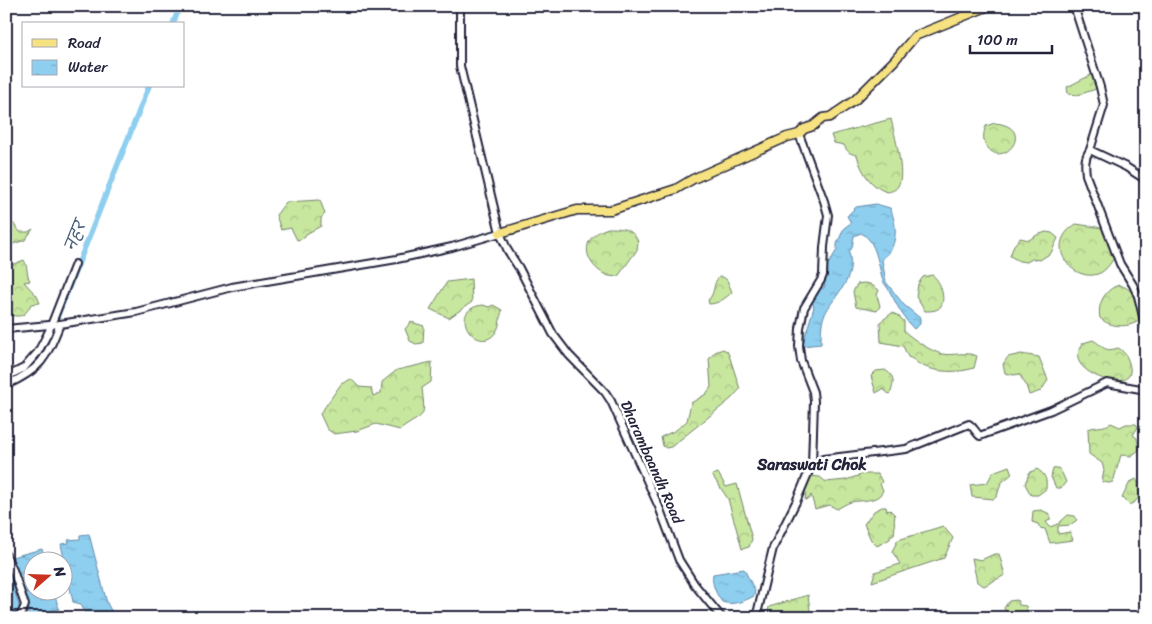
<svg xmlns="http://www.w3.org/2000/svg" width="1152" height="624" font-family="Sriracha,'Playpen Sans Deva',sans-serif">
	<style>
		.grass { fill: url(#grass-tufts); stroke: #74846c }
		.forest { fill: url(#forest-crowns); stroke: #74846c }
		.water { fill: url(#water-ripples); stroke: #6389a7 }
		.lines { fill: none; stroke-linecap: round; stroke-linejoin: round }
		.canal { stroke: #8eceef; stroke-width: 5.5 }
		.minor-casing { stroke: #22223b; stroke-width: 10 }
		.major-casing { stroke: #22223b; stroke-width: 11 }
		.minor { stroke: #fff; stroke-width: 6 }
		.major { stroke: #f6e281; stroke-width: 8 }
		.labels { text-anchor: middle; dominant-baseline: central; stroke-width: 5; stroke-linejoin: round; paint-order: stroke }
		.street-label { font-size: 15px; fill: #22223b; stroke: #fff }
		.water-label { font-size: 16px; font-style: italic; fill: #485e7a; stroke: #fff }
		.neighbourhood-label { font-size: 16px; font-weight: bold; fill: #22223b; stroke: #fff }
	</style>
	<defs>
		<pattern id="grass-tufts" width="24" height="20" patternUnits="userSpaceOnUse" patternTransform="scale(1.25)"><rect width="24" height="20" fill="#c7e69e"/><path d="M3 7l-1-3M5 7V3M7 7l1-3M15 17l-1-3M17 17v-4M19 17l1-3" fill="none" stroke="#abc589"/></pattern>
		<pattern id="forest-crowns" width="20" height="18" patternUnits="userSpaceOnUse" patternTransform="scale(1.25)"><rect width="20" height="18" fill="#c7e69e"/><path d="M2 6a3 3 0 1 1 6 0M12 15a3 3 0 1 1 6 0" fill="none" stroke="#abc589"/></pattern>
		<pattern id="water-ripples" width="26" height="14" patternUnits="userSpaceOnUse" patternTransform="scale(1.25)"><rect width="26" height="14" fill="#8eceef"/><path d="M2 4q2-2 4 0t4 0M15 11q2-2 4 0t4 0" fill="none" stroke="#7ab1ce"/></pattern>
	</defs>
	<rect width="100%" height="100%" fill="#fff"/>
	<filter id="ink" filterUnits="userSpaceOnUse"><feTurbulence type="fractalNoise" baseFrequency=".02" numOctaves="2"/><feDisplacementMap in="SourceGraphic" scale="10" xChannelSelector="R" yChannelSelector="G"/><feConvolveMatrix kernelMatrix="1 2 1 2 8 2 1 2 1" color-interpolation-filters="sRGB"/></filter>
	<g filter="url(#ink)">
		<polygon class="grass" points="1136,479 1138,482 1139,497 1135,502 1129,505 1122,498 1130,482"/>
		<g class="forest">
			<polygon points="1093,74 1099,88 1078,95 1068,94 1067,87"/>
			<path d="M891,119C894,133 906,175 898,186C896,190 892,191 888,192C871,188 861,171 857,155C850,154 847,152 844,145L834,143L831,135Z"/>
			<path d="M995,123C1037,127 1004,169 988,148C982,141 983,134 986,126Z"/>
			<polygon points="320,200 325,214 321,218 321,226 306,234 304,238 297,240 291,228 281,230 276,215 286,202"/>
			<polygon points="13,223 20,232 28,232 33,229 25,240 10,245 12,260 6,265 6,226"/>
			<path d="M1076,224L1103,228L1115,257C1111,262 1108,268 1102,272C1077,287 1040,246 1076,224Z"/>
			<path d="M608,228C622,228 633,228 638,242L637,250L619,275C603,285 563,243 608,228Z"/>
			<polygon points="1046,232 1052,233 1058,238 1051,253 1040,260 1032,259 1027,262 1019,261 1010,256 1014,245 1020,238 1029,240 1037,235"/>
			<path d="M24,260C28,267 26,273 30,281L24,282L37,296L40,303L31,304C26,315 22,318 10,315L7,307L13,300L6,289V267Z"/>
			<path d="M932,275C940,279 946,298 941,306C938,311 931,311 925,311L916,297L918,284L923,277Z"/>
			<path d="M719,277H723L727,280L732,292C726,298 718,304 709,304L708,300C716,293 712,284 719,277Z"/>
			<polygon points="471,279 472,302 449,318 430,309 447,282"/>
			<polygon points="864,283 870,284 879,290 877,295 880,306 877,311 856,307 853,292 857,284"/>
			<path d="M1119,285C1138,290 1136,303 1140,320C1130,328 1110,328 1100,318C1097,304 1105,289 1119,285Z"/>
			<path d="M483,305L489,307L493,305L502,310C500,317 500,326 496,332C478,358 444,309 483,305Z"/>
			<path d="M892,313L897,315L904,321V331C913,339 930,351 942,354C954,356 966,351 977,356L974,368C959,373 936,373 921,365C916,363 916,360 908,357L903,346L881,342L880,322Z"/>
			<polygon points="411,322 424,326 423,343 416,344 410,341 405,329"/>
			<path d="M1093,340C1104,346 1103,353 1118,348C1124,351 1127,356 1129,363C1140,398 1073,375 1078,354C1079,350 1082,346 1083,343Z"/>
			<polygon points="723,349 727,351 729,355 740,389 731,399 671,447 666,448 663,446 661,437 676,430 687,421 691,403 706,394 711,387 709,359 715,352"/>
			<polygon points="1021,354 1039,357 1048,380 1041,391 1029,395 1026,385 1019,374 1014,375 1005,373 1003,364 1008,357"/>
			<path d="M432,362L431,382L422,388C426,422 424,412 400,430L376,424L357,431L334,434L327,429L320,414L341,384L351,379L359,387L371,388L373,396L381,393L382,382L397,370Z"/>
			<path d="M885,370C895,376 894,382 891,392L889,394L883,389L876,393L871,376L876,371Z"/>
			<path d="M1111,423L1120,427L1126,424H1136L1138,427L1133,435L1137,438L1139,450L1131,456L1121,455L1113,482L1109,483L1102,482L1104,470L1102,463L1089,454L1088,429C1096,426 1104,428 1111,423Z"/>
			<polygon points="1009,466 1012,474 1001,483 997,496 994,499 972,497 970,485 987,483 993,472"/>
			<polygon points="1058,468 1061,471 1066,482 1061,488 1056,488 1051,477 1053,469"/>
			<path d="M1037,469C1046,475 1047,479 1046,489L1038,495H1031L1025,484L1029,473Z"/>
			<polygon points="718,473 726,487 737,484 752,539 749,547 742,549 728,499 712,475"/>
			<path d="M863,474H878L882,482L880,484L883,490C879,502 862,500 851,502C847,503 841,507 837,509L829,505L815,509L811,495L809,499L805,500L806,493L804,488L809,476L820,477L826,482L846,480Z"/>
			<path d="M882,507H886L887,511L890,510L895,515C893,522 896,527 894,534L890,536V539L877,546L871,540L864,524L874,511Z"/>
			<polygon points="1041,510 1050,514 1050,520 1046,522 1050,527 1058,524 1068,515 1075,516 1077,520 1070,525 1058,526 1058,534 1070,532 1073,540 1050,543 1045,529 1040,528 1038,524 1032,522 1033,511"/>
			<polygon points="943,526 953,538 944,558 872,582 875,572 900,564 892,551 898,540"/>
			<polygon points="994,554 999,554 1005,575 984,586 977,582 972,558 981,560"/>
			<polygon points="808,595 811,618 767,618 769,607"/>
			<polygon points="1017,600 1019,605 1026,606 1027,613 1031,618 1015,618 1014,612 1005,611 1004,608 1009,601"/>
		</g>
		<g class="water">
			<path d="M876,204L890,208C896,222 898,238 890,251C888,254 884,257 882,260L886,282L904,305L920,318V324L914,329C904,319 898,307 891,294C889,289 885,285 883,281C878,266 877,241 861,233L854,236L852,248L849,252C856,282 836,291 824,316C821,324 821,335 821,344L802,346L814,307L812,302L821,288H824L827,266L837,250V244L844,228L851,223L847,216L856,207Z"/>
			<polygon points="89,534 107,603 114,616 109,618 87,618 81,604 73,602 61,544 69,543 68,540 80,539 80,535"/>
			<polygon points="42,549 46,561 32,562 32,592 54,592 59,609 29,616 12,557"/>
			<path d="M6,565L10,574L20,609C17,614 13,618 6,618Z"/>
			<path d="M744,569L755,591L754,596C745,601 732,606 722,602C716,594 711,583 713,574Z"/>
		</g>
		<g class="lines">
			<g class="canal">
				<polyline points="173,24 180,6"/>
				<polyline points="24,370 37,361 48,340 149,86"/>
			</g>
			<defs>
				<g id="minor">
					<polyline points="460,6 460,66 500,233 508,251 519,268 553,334 569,355 605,392 611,401 659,507 679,560 695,585 722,618"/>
					<polyline points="1074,6 1100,87 1104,105 1090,150 1126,167 1146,180"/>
					<path d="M1090,150C1084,158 1085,166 1086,175L1120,264L1133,285L1138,296L1146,329"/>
					<polyline points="6,329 60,324 136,312 232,287 397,259 452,247 500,233"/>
					<polyline points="6,377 24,368 38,352 48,333 75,264"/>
					<path d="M6,385C42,369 46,358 60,324"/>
					<path d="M812,464L823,459L906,449L969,424C974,427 975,432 980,436L985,434L1051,410L1107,383L1146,390"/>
					<polyline points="6,555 13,570 25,605 21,615 14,618"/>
					<polyline points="756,618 773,548 796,502 812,464 814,401 813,392 801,361 799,346 800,328 804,308 821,280 823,275 824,247 828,215 824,201 799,134"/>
				</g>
				<polyline id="major" points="500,233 577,210 611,210 676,189 693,179 787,137 799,134 804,129 813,126 823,118 830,117 855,100 894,61 915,36 989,6"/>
			</defs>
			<use href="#minor" class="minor-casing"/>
			<use href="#major" class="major-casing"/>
			<use href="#minor" class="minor"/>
			<use href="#major" class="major"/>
		</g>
	</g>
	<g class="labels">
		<g class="street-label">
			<text transform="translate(652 462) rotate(66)">Dharambaandh Road</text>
		</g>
		<g class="water-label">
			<text transform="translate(75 236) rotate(-68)">नहर</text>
		</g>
		<g class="neighbourhood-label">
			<text x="812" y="464">Saraswati Chok</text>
		</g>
	</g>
	<rect width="1152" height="624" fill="none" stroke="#fff" stroke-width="25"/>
	<rect x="12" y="12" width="1127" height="599" fill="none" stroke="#22223b" stroke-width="2" filter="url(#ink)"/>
	<rect x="22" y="22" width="162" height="65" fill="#ffffff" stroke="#a7a7b1"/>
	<rect x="32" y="39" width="25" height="8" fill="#f6e281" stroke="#a7a7b1"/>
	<text x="68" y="48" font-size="15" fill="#22223b">Road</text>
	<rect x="32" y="60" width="25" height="15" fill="url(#water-ripples)" stroke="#a7a7b1"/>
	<text x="68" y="72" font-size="15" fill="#22223b">Water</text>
	<g transform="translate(48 576) rotate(70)"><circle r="24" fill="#ffffff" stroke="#a7a7b1"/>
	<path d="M0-4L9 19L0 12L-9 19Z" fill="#c8321e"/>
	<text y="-8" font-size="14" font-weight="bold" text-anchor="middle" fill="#22223b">N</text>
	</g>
	<path d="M970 45v8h82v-8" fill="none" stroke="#22223b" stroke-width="2.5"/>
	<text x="977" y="45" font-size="15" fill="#22223b" stroke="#ffffff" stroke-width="4" paint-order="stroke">100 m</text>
</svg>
